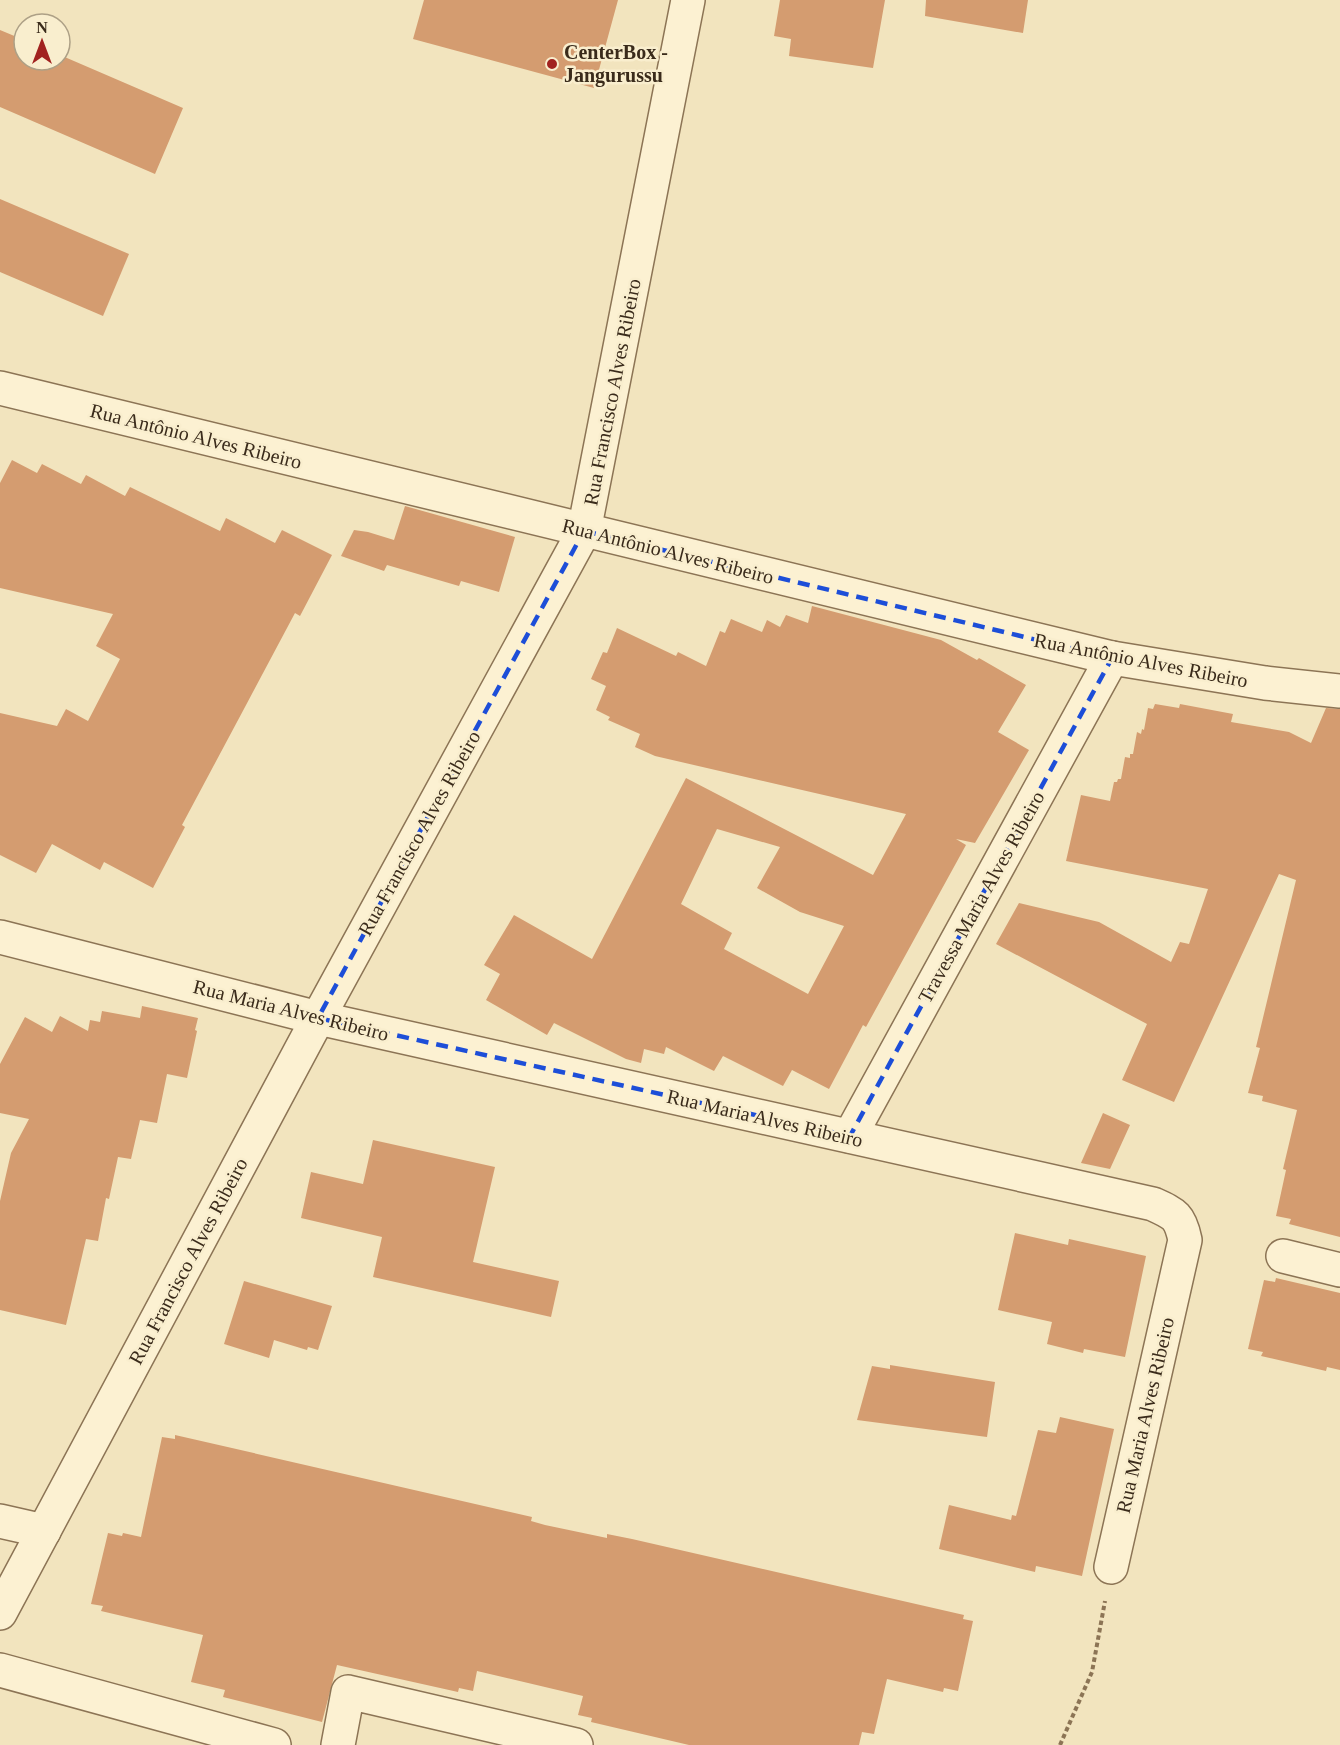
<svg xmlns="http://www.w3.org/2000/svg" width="1340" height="1745" font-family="Georgia,serif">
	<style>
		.building { fill: #d49c70; fill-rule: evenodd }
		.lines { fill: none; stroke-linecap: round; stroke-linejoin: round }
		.minor-casing { stroke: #8c7455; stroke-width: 36 }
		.path { stroke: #8c7455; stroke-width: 4; stroke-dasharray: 4.5 3; stroke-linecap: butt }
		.minor { stroke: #fcf1d2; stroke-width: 33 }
		.marked { fill: none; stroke: #1d4ed8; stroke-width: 4.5; stroke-dasharray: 12 8; stroke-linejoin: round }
		.poi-dot { fill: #a1221f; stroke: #f9eece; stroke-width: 2 }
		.labels { text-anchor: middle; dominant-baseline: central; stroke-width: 5; stroke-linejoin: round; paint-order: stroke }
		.poi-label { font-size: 20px; font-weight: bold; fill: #3a2b1b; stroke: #f9eece; text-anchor: start }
		.street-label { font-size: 20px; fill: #3a2b1b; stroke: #f9eece }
	</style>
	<rect width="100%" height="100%" fill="#f2e4be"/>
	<g class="building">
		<polygon points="424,0 618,0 594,88 413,39"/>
		<polygon points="780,0 885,0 873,68 789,56 791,39 774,36"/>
		<polygon points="926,0 1028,0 1023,33 925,16"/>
		<polygon points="0,30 24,40 24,60 60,60 60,55 183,108 155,174 0,107"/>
		<polygon points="0,199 129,254 103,316 0,272"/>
		<polygon points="12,460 37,473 42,464 81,484 86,475 125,496 130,487 220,531 226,518 275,543 282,530 332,555 300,616 295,613 245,707 182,825 185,827 153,888 104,862 100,870 52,844 36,873 0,855 0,713 57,726 66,709 88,721 120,659 96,646 113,614 0,588 0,483"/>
		<polygon points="405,506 515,537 499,592 461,581 459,586 387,565 384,571 341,556 354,530 368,532 394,540"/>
		<path d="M812,606L941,640L977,660L979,658L1026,685L998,732L1029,750L975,843L956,839L966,845L866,1027L863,1025L829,1089L792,1070L783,1086L723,1056L714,1071L666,1047L664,1054L644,1049L641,1063L626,1059L554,1023L547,1035L486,1000L500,974L484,965L514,915L592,959L686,778L873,875L906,814L655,756L635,747L640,734L608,720L610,717L596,710L606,686L591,679L603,652L607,653L617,628L676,656L678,652L706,666L720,631L725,633L731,619L762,632L767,620L780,627L786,615L808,623ZM717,829L780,847L757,888L800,912L844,926L808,994L724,949L732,933L681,904Z"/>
		<polygon points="1155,704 1179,708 1180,704 1233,714 1231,722 1289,732 1311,743 1326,708 1340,709 1340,1237 1289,1224 1291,1219 1276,1216 1286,1170 1283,1169 1297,1110 1262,1101 1263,1096 1248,1093 1260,1048 1256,1047 1296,880 1279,874 1174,1102 1122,1080 1147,1024 996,944 1019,903 1099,922 1171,962 1180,942 1189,944 1208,889 1066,861 1081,795 1110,801 1114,782 1117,782 1118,779 1121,779 1125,757 1130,758 1130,754 1133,754 1137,732 1141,734 1142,729 1144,730 1148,708 1153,709"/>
		<polygon points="142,1006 198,1018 195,1030 197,1031 187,1078 167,1074 157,1123 140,1120 131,1159 118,1157 109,1199 106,1198 98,1241 86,1239 66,1325 0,1310 0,1201 11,1153 29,1119 0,1113 0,1064 25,1017 52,1032 60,1016 88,1031 90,1020 100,1022 102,1011 140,1018"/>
		<polygon points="1103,1113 1130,1125 1110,1169 1081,1163"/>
		<polygon points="373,1140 495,1167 473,1262 559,1281 551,1317 373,1277 382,1237 301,1218 311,1172 363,1184"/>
		<polygon points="1015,1233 1068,1245 1069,1239 1146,1256 1125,1357 1084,1349 1083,1353 1047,1344 1052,1322 998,1310"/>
		<polygon points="1276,1278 1340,1293 1340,1370 1327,1367 1326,1371 1261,1356 1263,1352 1248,1349 1264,1280 1275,1282"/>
		<polygon points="244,1281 332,1306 318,1350 308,1347 307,1350 274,1340 269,1358 224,1344"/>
		<polygon points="890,1365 995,1382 987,1437 857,1420 872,1366 890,1369"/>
		<polygon points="1060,1417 1114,1429 1082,1576 1036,1566 1035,1572 939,1549 949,1505 1011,1520 1012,1515 1016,1516 1038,1430 1056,1433"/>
		<polygon points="175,1435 532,1517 531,1521 545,1525 607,1538 607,1534 632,1539 964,1615 963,1619 973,1621 958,1691 944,1688 943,1692 887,1679 874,1734 862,1732 859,1745 689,1745 591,1722 592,1718 578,1715 583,1696 477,1671 473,1691 459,1688 458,1692 337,1665 322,1722 223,1697 225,1690 191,1682 203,1635 101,1611 103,1606 91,1604 108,1533 122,1536 123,1533 141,1537 162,1437 175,1439"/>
	</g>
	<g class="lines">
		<defs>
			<g id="minor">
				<polyline points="0,388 1112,658 1265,683 1340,691"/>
				<path d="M0,937L318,1018L1153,1204C1175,1214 1180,1216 1185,1240L1111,1567"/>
				<polyline points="850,1136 1112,658"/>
				<polyline points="1283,1256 1340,1270"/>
				<polyline points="0,1521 44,1531"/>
				<polyline points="0,1613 318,1018 584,531 688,0"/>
				<polyline points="0,1670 274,1745"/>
				<polyline points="338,1745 348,1692 576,1745"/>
			</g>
		</defs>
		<use href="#minor" class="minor-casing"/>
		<polyline class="path" points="1060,1745 1092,1672 1105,1601"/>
		<use href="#minor" class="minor"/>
	</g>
	<path class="marked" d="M584,531L1112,658L850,1136L318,1018Z"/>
	<circle class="poi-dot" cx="552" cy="64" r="6"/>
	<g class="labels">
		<g class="poi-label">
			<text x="564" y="52">CenterBox -<tspan x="564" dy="23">Jangurussu</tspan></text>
		</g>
		<g class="street-label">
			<text transform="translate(612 392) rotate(-79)">Rua Francisco Alves Ribeiro</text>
			<text transform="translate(196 436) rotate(14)">Rua Antônio Alves Ribeiro</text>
			<text transform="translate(668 551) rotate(14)">Rua Antônio Alves Ribeiro</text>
			<text transform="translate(1141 660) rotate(11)">Rua Antônio Alves Ribeiro</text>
			<text transform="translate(419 833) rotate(-61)">Rua Francisco Alves Ribeiro</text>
			<text transform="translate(981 897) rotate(-61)">Travessa Maria Alves Ribeiro</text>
			<text transform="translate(291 1010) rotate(14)">Rua Maria Alves Ribeiro</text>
			<text transform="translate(765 1118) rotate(13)">Rua Maria Alves Ribeiro</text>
			<text transform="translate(188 1261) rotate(-62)">Rua Francisco Alves Ribeiro</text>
			<text transform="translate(1145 1415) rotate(-77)">Rua Maria Alves Ribeiro</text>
		</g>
	</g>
	<g transform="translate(42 42)"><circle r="28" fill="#f9eece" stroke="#ada086" stroke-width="1.5"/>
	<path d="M0-4.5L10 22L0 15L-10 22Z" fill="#a1221f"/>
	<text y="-9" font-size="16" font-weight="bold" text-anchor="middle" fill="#3a2b1b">N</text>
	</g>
</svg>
